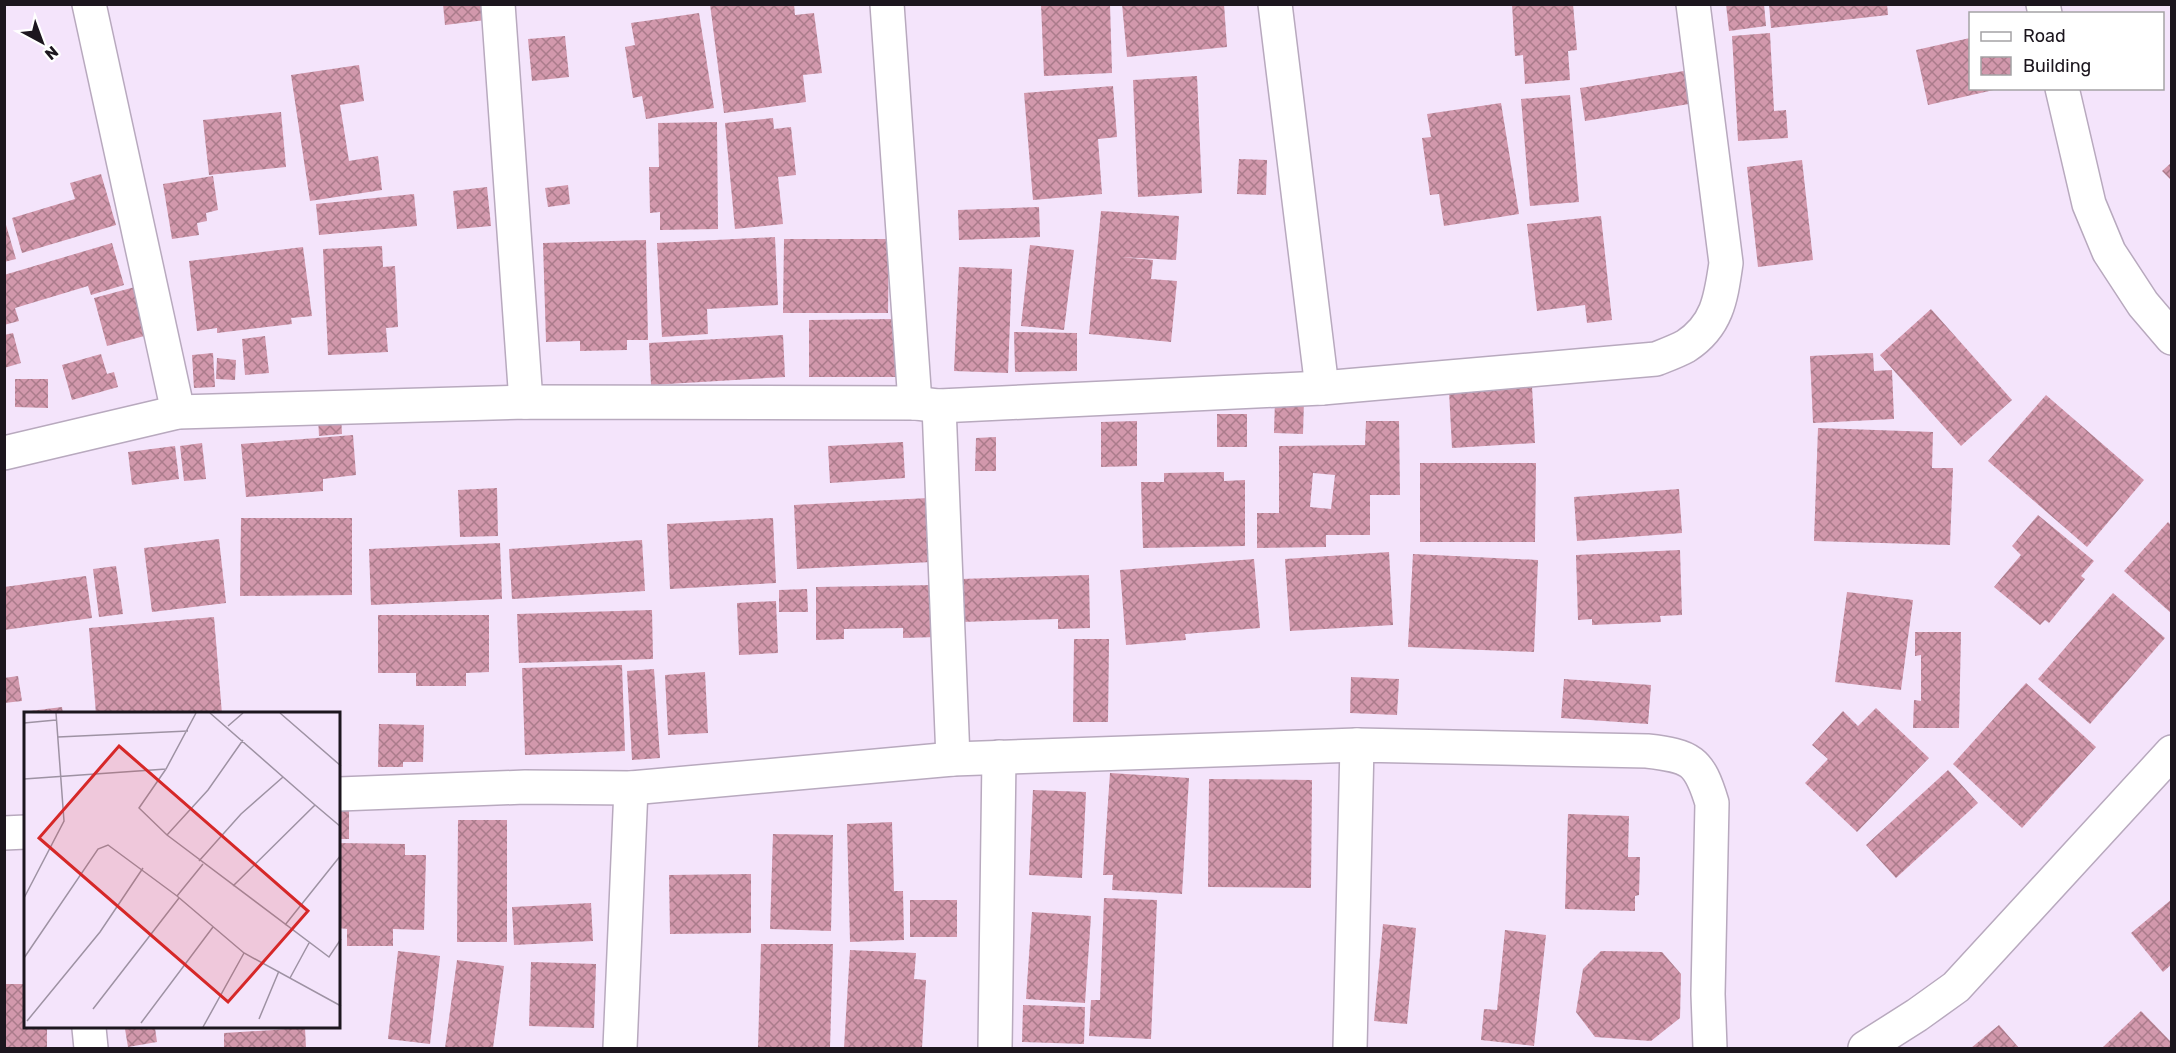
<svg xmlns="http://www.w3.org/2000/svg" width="2176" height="1053" font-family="Rubik,sans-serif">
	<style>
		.building { fill: url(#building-cross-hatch); fill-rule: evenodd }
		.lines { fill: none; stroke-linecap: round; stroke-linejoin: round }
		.minor-casing { stroke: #b8a9be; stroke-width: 36 }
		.minor { stroke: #fff; stroke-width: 33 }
		.inset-road { fill: none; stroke: #9e92a3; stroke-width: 1.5 }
		.view { fill: #d62828; fill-opacity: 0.15; stroke: #d62828; stroke-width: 3 }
		.inset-edge { fill: none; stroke: #1c161e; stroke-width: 3 }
	</style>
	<defs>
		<pattern id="building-cross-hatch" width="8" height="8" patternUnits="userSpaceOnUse" patternTransform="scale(1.5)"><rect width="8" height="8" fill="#d298ac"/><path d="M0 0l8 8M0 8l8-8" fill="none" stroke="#aa7b8b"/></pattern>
	</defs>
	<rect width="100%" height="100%" fill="#f4e4fb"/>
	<g class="building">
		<polygon points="443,4 492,4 494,19 445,25"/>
		<polygon points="710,4 794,4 795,15 814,13 822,73 803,75 806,102 724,113"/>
		<polygon points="1041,4 1110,4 1112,73 1044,76"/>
		<polygon points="1122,4 1224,4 1227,47 1127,57"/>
		<polygon points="1512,4 1573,4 1577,50 1568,51 1570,80 1525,84 1523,55 1515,56"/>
		<polygon points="1726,4 1764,4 1766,26 1729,31"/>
		<polygon points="1769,4 1887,4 1888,15 1771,28"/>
		<polygon points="699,13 714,108 646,119 642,96 633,98 625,47 635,45 631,23"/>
		<polygon points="1770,33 1774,111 1786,110 1788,138 1738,141 1732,36"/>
		<polygon points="565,36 569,77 532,81 528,39"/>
		<polygon points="1970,38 1970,88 1998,89 1928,105 1916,50"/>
		<polygon points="359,65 364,101 340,105 349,161 378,156 382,190 310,201 291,75"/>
		<polygon points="1684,71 1689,104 1585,121 1580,88"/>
		<polygon points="1197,76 1202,193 1138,197 1133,80"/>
		<polygon points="1113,86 1117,137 1098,139 1102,194 1033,200 1024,93"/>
		<polygon points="1570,95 1579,202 1530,206 1521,99"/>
		<polygon points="1501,103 1519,214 1444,226 1439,194 1430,195 1422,138 1431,137 1427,114"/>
		<polygon points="281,112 286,167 209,175 203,120"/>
		<polygon points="773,118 774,129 791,127 796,175 778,177 783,224 735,229 725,123"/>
		<polygon points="717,122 718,229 660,230 660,212 650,213 649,167 659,167 658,123"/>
		<polygon points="1239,159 1267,160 1266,195 1237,194"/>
		<polygon points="1802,160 1813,260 1758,267 1747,167"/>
		<polygon points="2172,162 2172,181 2162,171"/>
		<polygon points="101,174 116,225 22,253 12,218 75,199 70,183"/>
		<polygon points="213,176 218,210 206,213 207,221 197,223 199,235 172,239 163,184"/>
		<polygon points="568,185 570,204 548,207 545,188"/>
		<polygon points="487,187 491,226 457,229 453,191"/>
		<polygon points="414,194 417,226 319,235 316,204"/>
		<polygon points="1039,207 1040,237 959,240 958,210"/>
		<polygon points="1101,211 1179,216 1176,260 1120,257 1153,260 1151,279 1177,281 1171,342 1089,334"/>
		<polygon points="1601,216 1612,320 1587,323 1585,305 1537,311 1527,224"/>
		<polygon points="4,218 16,259 4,262"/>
		<polygon points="775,237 778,305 707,309 708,334 662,337 657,243"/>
		<polygon points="784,239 889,239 888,313 783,313"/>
		<polygon points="646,240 648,340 627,340 627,350 580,351 580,341 546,342 543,243"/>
		<polygon points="112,243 124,285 91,295 88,286 15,308 19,321 4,325 4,275"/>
		<polygon points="1030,245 1074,250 1064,330 1021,326"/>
		<polygon points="382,246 383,267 395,266 398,327 386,328 388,352 328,355 323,249"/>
		<polygon points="303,247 312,316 291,318 292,324 217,333 217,328 197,331 189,261"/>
		<polygon points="959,267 1012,269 1008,373 954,371"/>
		<polygon points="135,287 148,335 107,346 94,298"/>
		<polygon points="1931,309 2012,400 1961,446 1880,355"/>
		<polygon points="897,319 897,377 809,377 809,320"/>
		<polygon points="1014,332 1077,333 1077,371 1015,372"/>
		<polygon points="13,333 21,363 4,368 4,335"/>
		<polygon points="783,335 785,377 651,385 649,343"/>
		<polygon points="265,336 269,373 245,375 242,339"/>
		<polygon points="213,353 215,387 194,388 192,355"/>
		<polygon points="1873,353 1874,371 1892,370 1894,419 1813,423 1810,356"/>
		<polygon points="101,354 107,374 114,372 118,387 72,400 62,365"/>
		<polygon points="217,358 236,360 235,380 216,379"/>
		<polygon points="15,379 48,379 48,408 15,407"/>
		<polygon points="1532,386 1535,443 1452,448 1449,391"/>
		<polygon points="2046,395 2144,480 2087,547 1988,461"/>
		<polygon points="1275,400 1304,400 1303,434 1274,433"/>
		<rect x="1217" y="414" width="30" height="33"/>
		<polygon points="341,415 342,434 319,436 318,417"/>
		<polygon points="1137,421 1137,466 1101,467 1101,422"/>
		<path d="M1366,421H1399L1400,495H1370V535H1326V547L1257,548V513H1279V446L1365,445ZM1313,473L1335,475L1331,509L1310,507Z"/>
		<polygon points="1818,428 1933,432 1932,468 1953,468 1950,545 1814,541"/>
		<polygon points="353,435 356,475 323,479 323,491 246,497 241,444"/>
		<polygon points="996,437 996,471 975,471 976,438"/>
		<polygon points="903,442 905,478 830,483 828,446"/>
		<polygon points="202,443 206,479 184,481 180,446"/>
		<polygon points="175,446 179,479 132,485 128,452"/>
		<polygon points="1420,463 1536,463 1535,542 1420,542"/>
		<polygon points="1224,472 1224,481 1245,480 1245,546 1143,548 1141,482 1164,482 1164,473"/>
		<polygon points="497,488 498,536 460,537 458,490"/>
		<polygon points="1679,489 1682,533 1577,541 1574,497"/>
		<polygon points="928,498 931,562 797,569 794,505"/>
		<polygon points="2038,515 2094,561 2081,576 2085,579 2049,623 2045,620 2040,625 1994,587 2021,555 2012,546"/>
		<polygon points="241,518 352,518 352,595 240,596"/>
		<polygon points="773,518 776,583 670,589 667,524"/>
		<polygon points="2168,522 2172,526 2172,614 2124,571"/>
		<polygon points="219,539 226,603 152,612 144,548"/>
		<polygon points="642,540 645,591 512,599 509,549"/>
		<polygon points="500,543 502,599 371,605 369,549"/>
		<polygon points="1680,550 1682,615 1660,616 1661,622 1592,625 1592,619 1578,620 1576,555"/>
		<polygon points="1389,552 1393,625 1290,631 1285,559"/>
		<polygon points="1413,554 1538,560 1534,652 1408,647"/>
		<polygon points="1254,559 1260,628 1185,634 1186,640 1126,645 1120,570"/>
		<polygon points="116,566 123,614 99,617 93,569"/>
		<polygon points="1089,575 1090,628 1058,629 1058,619 961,622 960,579"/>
		<polygon points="86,576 92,618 4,630 4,587"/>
		<polygon points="936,585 937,637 903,638 903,628 844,629 844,639 816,640 816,587"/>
		<polygon points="807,589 808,612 779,612 779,590"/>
		<polygon points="1847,592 1913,600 1901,690 1835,682"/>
		<polygon points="2113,593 2165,638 2090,724 2038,679"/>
		<polygon points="776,601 778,653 739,655 737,603"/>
		<polygon points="652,610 653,659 519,663 517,614"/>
		<polygon points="378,615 489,615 489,672 466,673 466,686 416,686 416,673 378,673"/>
		<polygon points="214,617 222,714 96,714 89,628"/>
		<polygon points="1915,632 1961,632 1959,728 1913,728 1914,700 1921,701 1921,655 1915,656"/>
		<polygon points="1074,639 1109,639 1108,722 1073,722"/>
		<polygon points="622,665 625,751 525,755 522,668"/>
		<polygon points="654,669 660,758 632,760 627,671"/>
		<polygon points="705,672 708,733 668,735 665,675"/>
		<polygon points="18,676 22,701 4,703 4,678"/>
		<polygon points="1351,677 1399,679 1397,715 1350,713"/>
		<polygon points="1564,679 1651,685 1648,724 1561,718"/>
		<polygon points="2026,683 2096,747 2022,828 1953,764"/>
		<polygon points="62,707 63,714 30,714 30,711"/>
		<polygon points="1876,708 1929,758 1857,832 1805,783 1828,759 1812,745 1843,711 1858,726"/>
		<polygon points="379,724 424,725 423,762 403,762 403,767 378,767"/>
		<polygon points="1948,770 1978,803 1896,878 1866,845"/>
		<polygon points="1110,773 1189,778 1182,894 1112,890 1113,875 1103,875"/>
		<polygon points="1209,779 1312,780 1311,888 1208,887"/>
		<polygon points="1033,790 1086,792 1082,878 1029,875"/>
		<polygon points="349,810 349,839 339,839 339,811"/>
		<polygon points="1568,814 1629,816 1628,857 1640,857 1639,895 1635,896 1635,911 1565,909"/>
		<polygon points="458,820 507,820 507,942 457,942"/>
		<polygon points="892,822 894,891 903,891 904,940 850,942 847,824"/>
		<polygon points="773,834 833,835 831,931 770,929"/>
		<polygon points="339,843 405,844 405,855 426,855 424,930 393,929 393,946 347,946 347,929 339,928"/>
		<polygon points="751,874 751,933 670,934 669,875"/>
		<polygon points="1104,898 1157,900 1151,1039 1089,1036 1091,1000 1100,1000"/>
		<polygon points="2172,899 2172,964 2163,972 2131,933"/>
		<rect x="910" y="900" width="47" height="37"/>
		<polygon points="591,903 593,941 514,945 512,907"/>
		<polygon points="1032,912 1091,916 1085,1003 1026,999"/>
		<polygon points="1383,924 1416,928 1407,1024 1374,1021"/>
		<polygon points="1505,930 1546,935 1534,1046 1481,1040 1484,1009 1497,1010"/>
		<polygon points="761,944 833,944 830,1048 758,1048"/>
		<polygon points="850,950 916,953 914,979 926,980 922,1048 844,1048"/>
		<polygon points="398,951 440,956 430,1044 388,1039"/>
		<polygon points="1601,951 1662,952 1681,974 1680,1018 1651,1041 1595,1037 1576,1012 1583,969"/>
		<polygon points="457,960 504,966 493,1048 445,1048"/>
		<polygon points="531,962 596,964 594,1028 529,1026"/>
		<polygon points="4,984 26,984 26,1028 47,1028 47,1048 4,1048"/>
		<polygon points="1023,1005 1085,1007 1084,1044 1022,1042"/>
		<polygon points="2141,1011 2172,1043 2172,1048 2102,1048"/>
		<polygon points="1999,1025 2019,1048 1971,1048"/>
		<polygon points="135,1028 155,1028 157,1042 128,1047 125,1029"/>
		<polygon points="305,1028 306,1048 224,1048 224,1033"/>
	</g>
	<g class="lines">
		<defs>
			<g id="minor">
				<polyline points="89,4 178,412"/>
				<polyline points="498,4 526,402"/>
				<polyline points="887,4 915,403"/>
				<polyline points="1275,4 1322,388"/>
				<polyline points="2043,4 2045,14"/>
				<polyline points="2062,88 2089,204 2109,252 2143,304 2172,338"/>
				<polyline points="939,406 953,759"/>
				<path d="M4,453L178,412L526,402L915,403L939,406L1322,388L1656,359C1666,355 1677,351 1686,346C1718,325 1721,297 1726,263L1693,4"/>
				<polyline points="339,794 525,787 631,788 953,759 1357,745"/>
				<polyline points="4,833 26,832"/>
				<polyline points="89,1028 91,1048"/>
				<polyline points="620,1048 631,788"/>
				<polyline points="995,1048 999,757"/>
				<path d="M1350,1048L1357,745L1647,751C1691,756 1699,760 1712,803L1708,994L1710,1048"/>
				<polyline points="1865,1048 1917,1015 1956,987 2172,752"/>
			</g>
		</defs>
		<use href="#minor" class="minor-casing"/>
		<use href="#minor" class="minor"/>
	</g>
	<g transform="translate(24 712)">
		<rect width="316" height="316" fill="#f4e4fb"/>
		<path class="inset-road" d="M186,1L291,93M256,1L317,54M0,11L32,8M204,14L219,1M34,25L164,19M142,57L115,96L143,123L184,78L219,28M0,67L142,57L172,1M143,123L305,245L317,227M175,149L217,102L259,65M209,174L291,93L317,115M153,184L179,152M0,186L40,109L32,1M261,213L317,143M0,246L74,137L84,133L153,184L220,241L317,294M266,266L285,231M69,297L155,186M235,307L255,259M3,309L76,220L119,156M117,311L189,215M179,315L220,241"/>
		<path class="view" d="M95,34L284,199L204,290L15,126Z"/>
		<rect width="316" height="316" class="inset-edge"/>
	</g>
	<rect width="2176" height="1053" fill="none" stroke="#1c161e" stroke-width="12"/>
	<rect x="1969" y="12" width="195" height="78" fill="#ffffff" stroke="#a4a2a5" stroke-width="1.5"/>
	<rect x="1981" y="32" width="30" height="9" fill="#ffffff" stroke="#a4a2a5" stroke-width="1.5"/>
	<text x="2023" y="42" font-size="18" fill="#1c161e">Road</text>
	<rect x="1981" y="57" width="30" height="18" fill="url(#building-cross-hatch)" stroke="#a4a2a5" stroke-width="1.5"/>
	<text x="2023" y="72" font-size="18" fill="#1c161e">Building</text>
	<g transform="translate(42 42) rotate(139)" stroke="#ffffff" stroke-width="4.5" paint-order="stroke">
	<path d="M0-4.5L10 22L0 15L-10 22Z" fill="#1c161e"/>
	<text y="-9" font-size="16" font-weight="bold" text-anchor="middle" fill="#1c161e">N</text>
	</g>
</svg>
